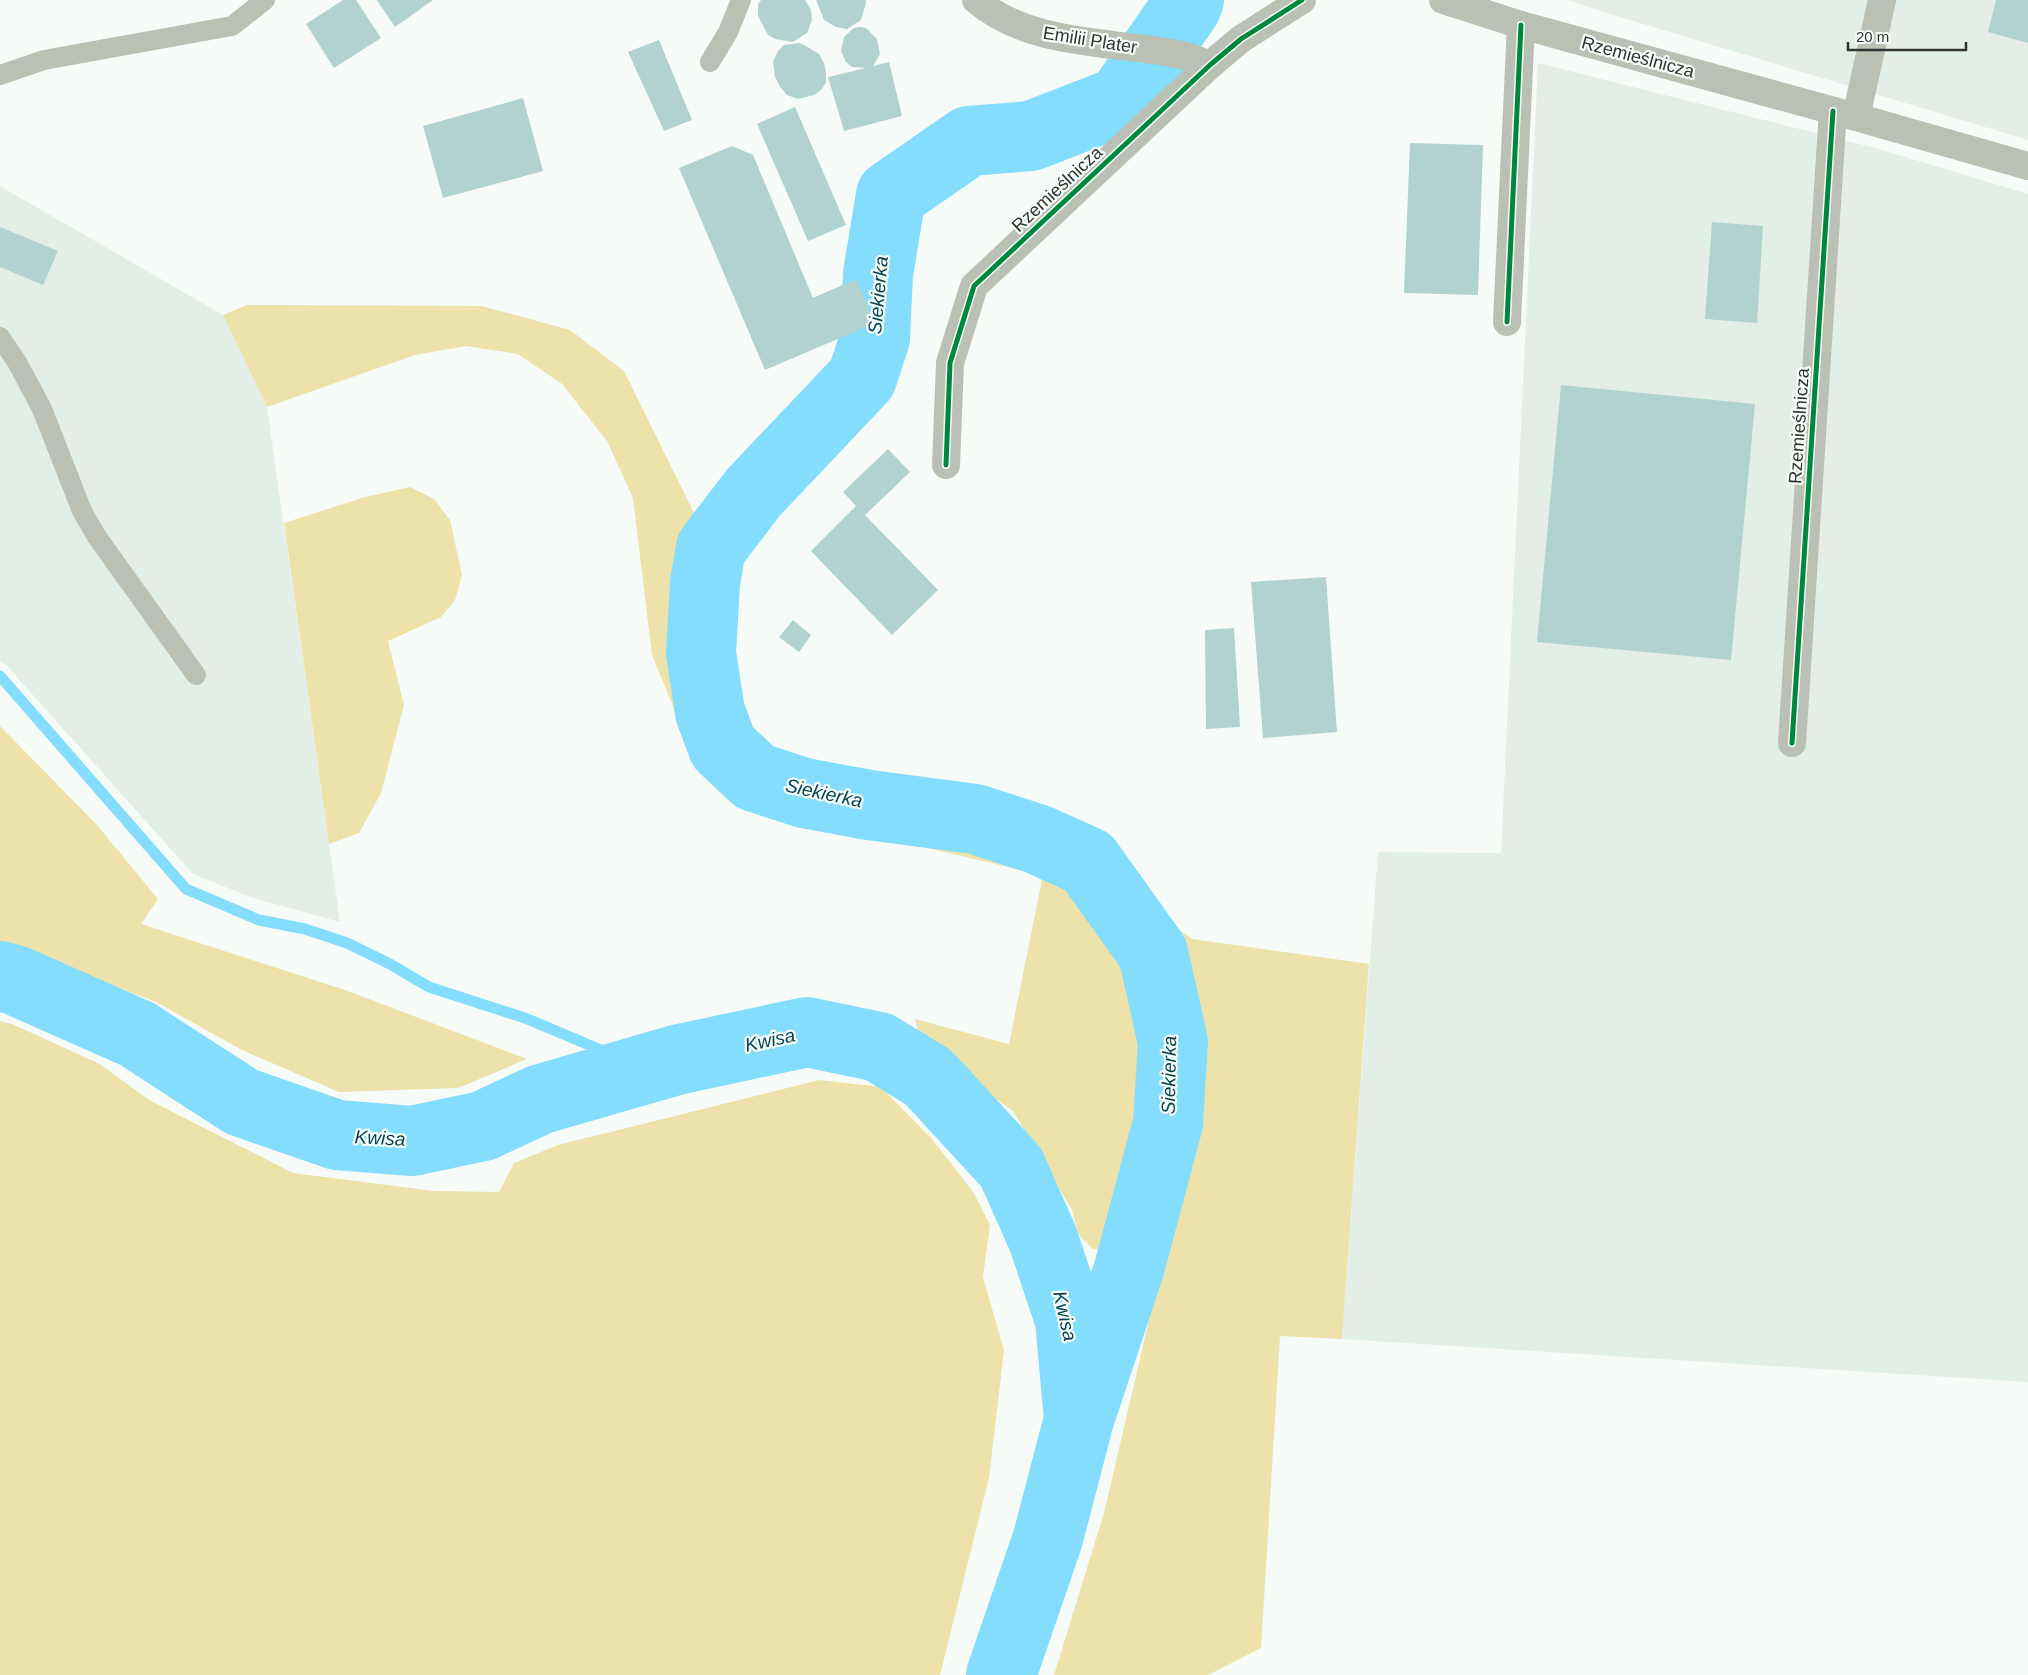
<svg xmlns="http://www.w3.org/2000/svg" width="2028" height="1675" font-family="Helvetica,sans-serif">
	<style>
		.built { fill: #e3eee7 }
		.green { fill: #ece2aa }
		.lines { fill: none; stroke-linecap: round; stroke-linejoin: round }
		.stream { stroke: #84ddfc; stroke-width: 11 }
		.river { stroke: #84ddfc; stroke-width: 70 }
		.building { fill: #b2d2d0 }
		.lane { stroke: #bac0b4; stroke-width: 20 }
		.street { stroke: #bac0b4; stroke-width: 28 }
		.cycleway-casing { stroke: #f4fdf8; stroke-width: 8 }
		.cycleway { stroke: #00873e; stroke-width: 5 }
		.labels { text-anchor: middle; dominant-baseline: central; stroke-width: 4.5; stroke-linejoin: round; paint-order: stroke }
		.street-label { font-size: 18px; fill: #313432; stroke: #f4fdf8 }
		.water-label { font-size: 19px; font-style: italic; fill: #053f51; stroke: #f4fdf8 }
	</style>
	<rect width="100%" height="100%" fill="#f6fbf8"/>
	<g class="built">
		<polygon points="1567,0 2028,0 2028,140 1610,14"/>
		<polygon points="1538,63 1879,149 2028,194 2028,1382 1342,1339 1378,852 1501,853"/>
		<polygon points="0,186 223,315 267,407 340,922 253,898 193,874 7,666 0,661"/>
	</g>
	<g class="green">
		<polygon points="247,305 482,306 570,330 624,371 698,521 683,600 699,737 723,789 686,738 652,655 633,498 607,441 562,384 518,354 466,346 415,355 267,407 223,315"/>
		<polygon points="410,487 434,499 450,520 462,575 455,600 441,617 388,641 404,705 381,793 359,833 329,844 284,523 365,497"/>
		<polygon points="0,726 97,825 158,899 141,924 345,990 527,1059 458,1088 339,1092 242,1050 156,1002 45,960 0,950"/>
		<polygon points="935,832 1016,846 1074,871 1125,940 1144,975 1152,1070 1145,1163 1128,1227 1118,1249 1093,1249 1078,1234 1072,1210 1013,1111 959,1073 923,1056 915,1019 1009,1044 1043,875 876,836"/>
		<polygon points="1164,919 1192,939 1369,964 1342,1339 1280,1336 1261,1648 1208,1675 1054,1675 1104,1513 1160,1273 1192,1111 1198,1012"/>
		<polygon points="0,1021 12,1024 100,1064 149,1100 293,1173 434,1191 499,1192 514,1163 558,1145 819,1080 881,1087 931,1138 974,1193 990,1225 983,1277 1004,1350 989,1478 940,1675 0,1675"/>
	</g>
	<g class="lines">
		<polyline class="stream" points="0,676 186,889 259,920 305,929 347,943 390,964 429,987 525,1018 601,1050 659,1065"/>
		<g class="river">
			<polyline points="0,976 15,980 137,1034 242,1102 337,1135 412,1141 483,1126 541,1099 676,1060 807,1032 879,1047 928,1077 1011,1167 1043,1239 1070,1320 1079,1419 1048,1538 1001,1675"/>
			<polyline points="1079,1419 1129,1269 1168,1123 1173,1042 1153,953 1088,862 1037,839 975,819 869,805 804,793 755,777 723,747 710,712 701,653 705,583 711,548 754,492 862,378 875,338 878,274 891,195 969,141 1031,136 1121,101 1186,7 1189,0"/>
		</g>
	</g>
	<g class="building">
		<polygon points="343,0 356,0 381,38 334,68 306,24"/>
		<polygon points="377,0 433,0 395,27"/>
		<polygon points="761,0 805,0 811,10 812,20 807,33 793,42 775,39 768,35 758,16 758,5"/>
		<polygon points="816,0 866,0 866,3 861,20 847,29 836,27 824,20"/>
		<polygon points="1996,0 2028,0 2028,43 1988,32"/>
		<polygon points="861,27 866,28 877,39 880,54 873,66 889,62 902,116 844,131 828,77 866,68 852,67 846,62 841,51 844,37 854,28"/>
		<polygon points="659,40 692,120 664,131 628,52"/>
		<polygon points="799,43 804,45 819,54 824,63 826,73 826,82 822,89 814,95 798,99 787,95 780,87 775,77 773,62 778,51 784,45"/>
		<polygon points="523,98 543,171 443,198 423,126"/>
		<polygon points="795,107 846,225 808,241 757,124"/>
		<polygon points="1410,143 1483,145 1478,295 1404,293"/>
		<polygon points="732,146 753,155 813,298 856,279 875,323 765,370 679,168"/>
		<polygon points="1712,222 1763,226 1757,323 1705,319"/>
		<polygon points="0,227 58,251 43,285 0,267"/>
		<polygon points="1561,385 1755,404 1731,660 1537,642"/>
		<polygon points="888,449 910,472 865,515 938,590 892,635 811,551 856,506 843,492"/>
		<polygon points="1326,577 1337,732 1263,738 1251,582"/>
		<polygon points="793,620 811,635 799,652 779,637"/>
		<polygon points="1234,628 1240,727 1206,729 1205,630"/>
	</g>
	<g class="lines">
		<g class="lane">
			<polyline points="710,62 728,32 741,0"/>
			<polyline points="0,75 44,60 232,26 265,0"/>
			<polyline points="0,337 17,362 42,409 82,511 97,537 196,675"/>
		</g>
		<g class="street">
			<path d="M976,0C1029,46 1112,41 1177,54C1189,56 1200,61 1210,65"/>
			<polyline points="1443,0 1521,25 1856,117 2028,166"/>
			<polyline points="1856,117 1882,0"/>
			<polyline points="1507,322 1521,25"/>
			<polyline points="946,465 950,363 974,286 1210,65 1241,39 1302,0"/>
			<polyline points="1792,743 1833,111"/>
		</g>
		<defs>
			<g id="cycleway">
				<polyline points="1507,322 1521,25"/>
				<polyline points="946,465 950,363 974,286 1210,65 1241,39 1302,0"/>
				<polyline points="1792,743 1833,111"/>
			</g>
		</defs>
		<use href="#cycleway" class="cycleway-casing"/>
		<use href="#cycleway" class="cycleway"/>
	</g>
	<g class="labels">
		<g class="street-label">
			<text transform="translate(1090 40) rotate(9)">Emilii Plater</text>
			<text transform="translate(1638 57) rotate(15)">Rzemieślnicza</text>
			<text transform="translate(1057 189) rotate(-43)">Rzemieślnicza</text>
			<text transform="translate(1799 426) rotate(-86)">Rzemieślnicza</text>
		</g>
		<g class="water-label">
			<text transform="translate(878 295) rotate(-85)">Siekierka</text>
			<text transform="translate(824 793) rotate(12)">Siekierka</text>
			<text transform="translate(770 1040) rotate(-12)">Kwisa</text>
			<text transform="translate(1169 1075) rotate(-89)">Siekierka</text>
			<text transform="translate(380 1138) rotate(3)">Kwisa</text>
			<text transform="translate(1065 1316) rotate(77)">Kwisa</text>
		</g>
	</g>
	<path d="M1848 42v8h118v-8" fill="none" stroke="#313432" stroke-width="2.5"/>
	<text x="1856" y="42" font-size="15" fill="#313432" stroke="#f4fdf8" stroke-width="4" paint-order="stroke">20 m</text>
</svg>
